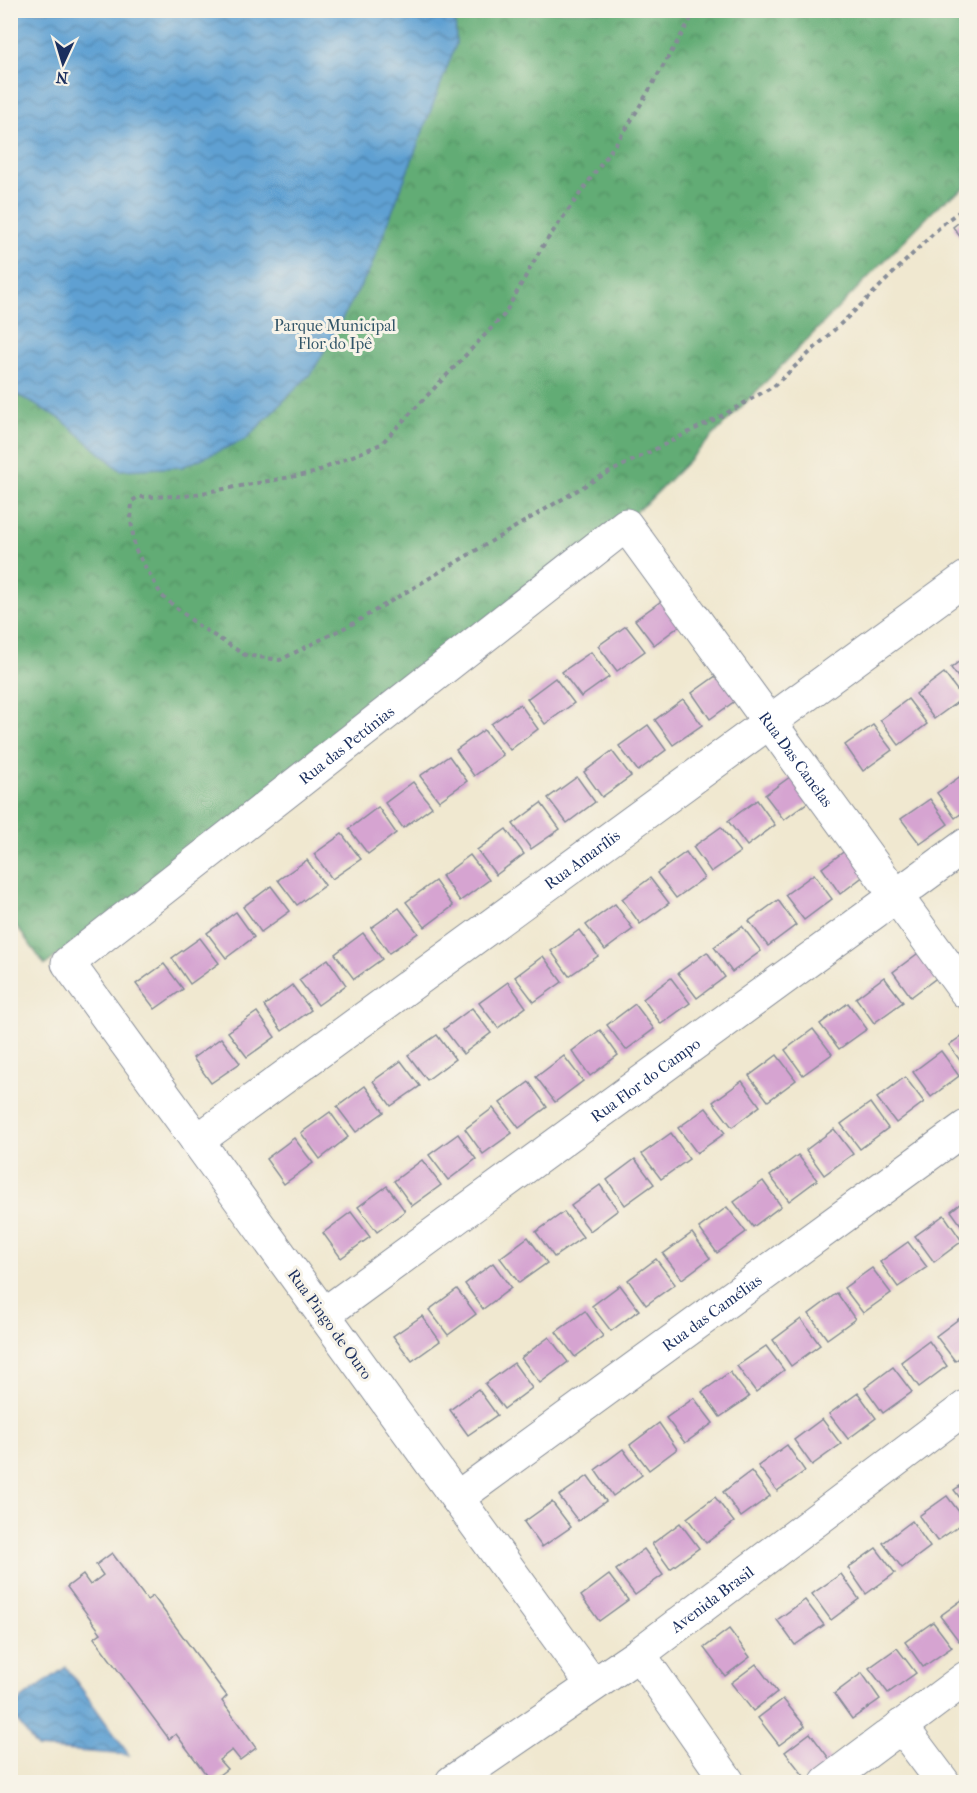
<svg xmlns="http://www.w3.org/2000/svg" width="977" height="1793" font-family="'IM FELL French Canon',serif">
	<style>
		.forest { fill: url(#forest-crowns); stroke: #3e6e69; stroke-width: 1.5 }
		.water { fill: url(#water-waves); stroke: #3c6898; stroke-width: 1.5 }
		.building { fill: #d6a4d1 }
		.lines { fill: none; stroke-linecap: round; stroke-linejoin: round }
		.minor-casing { stroke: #868c97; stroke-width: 35 }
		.path { stroke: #868c97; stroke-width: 4; stroke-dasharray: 4.5 4.5; stroke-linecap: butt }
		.minor { stroke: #fff; stroke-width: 33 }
		.labels { text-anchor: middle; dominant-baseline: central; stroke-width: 6; stroke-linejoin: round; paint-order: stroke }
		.park-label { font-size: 16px; fill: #325568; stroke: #f7f3e8 }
		.street-label { font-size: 16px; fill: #1b2f5e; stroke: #f7f3e8 }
	</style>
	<defs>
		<pattern id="forest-crowns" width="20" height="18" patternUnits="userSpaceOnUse" patternTransform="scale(1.5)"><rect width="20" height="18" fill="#62ac74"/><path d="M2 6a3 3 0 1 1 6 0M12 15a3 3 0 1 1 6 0" fill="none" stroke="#508c62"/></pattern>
		<pattern id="water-waves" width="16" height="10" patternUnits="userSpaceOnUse" patternTransform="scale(1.5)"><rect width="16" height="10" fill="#5ea0d2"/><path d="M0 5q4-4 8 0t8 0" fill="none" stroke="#4d83ae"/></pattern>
	</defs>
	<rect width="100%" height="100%" fill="#f7f3e8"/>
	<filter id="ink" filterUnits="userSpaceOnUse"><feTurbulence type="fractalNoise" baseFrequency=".0167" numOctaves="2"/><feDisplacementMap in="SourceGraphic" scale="12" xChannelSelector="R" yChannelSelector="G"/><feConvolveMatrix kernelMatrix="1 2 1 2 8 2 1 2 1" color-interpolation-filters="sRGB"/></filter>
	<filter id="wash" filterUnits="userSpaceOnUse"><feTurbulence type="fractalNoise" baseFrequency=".008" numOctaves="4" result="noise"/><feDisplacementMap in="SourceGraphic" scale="24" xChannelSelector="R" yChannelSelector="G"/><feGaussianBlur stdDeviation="1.35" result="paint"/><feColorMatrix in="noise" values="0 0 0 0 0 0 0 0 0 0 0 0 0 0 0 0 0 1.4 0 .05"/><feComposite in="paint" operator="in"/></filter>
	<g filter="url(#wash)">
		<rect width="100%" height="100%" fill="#f0e8d0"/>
		<polygon class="forest" points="11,11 966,11 966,187 940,204 649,501 45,965 11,919"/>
		<g class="water">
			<polygon points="10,11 455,11 456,44 371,267 313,371 246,439 182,467 120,470 61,419 11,391"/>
			<polygon points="66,1667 129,1755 37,1748 11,1712 11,1707"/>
		</g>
		<g id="blocks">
			<g class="building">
				<polygon points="966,217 966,245 953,227"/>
				<polygon points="664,599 682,624 654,645 635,620"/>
				<polygon points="626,626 645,651 617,671 598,646"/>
				<polygon points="591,652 609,677 581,697 562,672"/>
				<polygon points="966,656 966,688 951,668"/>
				<polygon points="720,673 739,698 710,719 692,693"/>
				<polygon points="944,673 963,698 934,719 916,694"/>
				<polygon points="555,678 574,703 545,724 527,699"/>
				<polygon points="683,699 702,725 673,745 655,720"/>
				<polygon points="908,699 927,724 899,745 880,720"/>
				<polygon points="520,704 538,729 510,750 491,724"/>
				<polygon points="648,725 666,750 638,771 619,746"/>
				<polygon points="873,725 892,750 863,771 845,745"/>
				<polygon points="484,730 503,755 474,776 456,750"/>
				<polygon points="612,751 631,776 602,797 584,772"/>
				<polygon points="449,756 467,781 439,801 420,776"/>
				<polygon points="965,773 966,810 955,818 937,793"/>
				<polygon points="794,774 812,799 784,820 765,795"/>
				<polygon points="577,777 595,802 567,823 548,798"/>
				<polygon points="413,782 432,807 403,828 385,803"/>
				<polygon points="930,799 948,824 920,844 901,819"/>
				<polygon points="757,800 775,825 747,846 728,821"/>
				<polygon points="541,803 560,829 531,849 513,824"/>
				<polygon points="378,807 396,833 368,854 349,829"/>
				<polygon points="721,827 740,852 711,872 693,847"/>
				<polygon points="506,829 524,854 496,875 477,850"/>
				<polygon points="342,834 361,859 332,879 314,854"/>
				<polygon points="850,847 869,872 840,894 822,868"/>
				<polygon points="686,852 704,878 676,898 657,873"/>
				<polygon points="470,855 489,880 460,901 442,876"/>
				<polygon points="307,860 325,885 297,905 278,880"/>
				<polygon points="814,874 832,899 804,920 785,895"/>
				<polygon points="650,878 669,903 640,924 622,899"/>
				<polygon points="435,881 453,906 425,927 406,902"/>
				<polygon points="271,886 290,911 261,932 243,907"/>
				<polygon points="778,900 796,925 768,946 749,921"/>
				<polygon points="615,904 633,929 605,950 586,925"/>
				<polygon points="399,908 418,933 389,953 371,928"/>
				<polygon points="236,912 254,937 226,958 207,933"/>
				<polygon points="742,926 761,951 732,972 714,947"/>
				<polygon points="579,930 598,956 569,976 551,951"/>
				<polygon points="363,933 382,959 354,979 335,954"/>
				<polygon points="200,938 219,963 190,984 172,958"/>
				<polygon points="921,951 939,976 911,997 893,972"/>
				<polygon points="707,952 725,977 697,998 678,973"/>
				<polygon points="543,956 562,982 534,1002 515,977"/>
				<polygon points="328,959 346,985 318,1005 299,980"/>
				<polygon points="164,964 183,989 155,1009 136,984"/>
				<polygon points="884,977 903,1002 874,1023 856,998"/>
				<polygon points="671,978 690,1003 661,1024 643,999"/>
				<polygon points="508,982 526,1007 498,1028 479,1003"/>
				<polygon points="292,985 311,1010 282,1031 264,1006"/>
				<polygon points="848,1003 867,1029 839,1049 820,1024"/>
				<polygon points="635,1004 654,1029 626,1050 607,1025"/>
				<polygon points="472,1008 491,1033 463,1054 444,1029"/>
				<polygon points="257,1012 275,1037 247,1057 228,1032"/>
				<polygon points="813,1029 832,1054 803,1075 785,1050"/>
				<polygon points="600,1030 618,1055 590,1076 572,1051"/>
				<polygon points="966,1033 966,1069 949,1045"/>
				<polygon points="437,1035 455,1059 427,1080 408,1055"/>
				<polygon points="221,1038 240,1063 211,1083 193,1058"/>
				<polygon points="941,1051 959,1076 931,1097 913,1072"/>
				<polygon points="777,1055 796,1080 768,1101 749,1076"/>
				<polygon points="564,1056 583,1081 555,1102 536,1077"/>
				<polygon points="401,1061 420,1086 391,1106 373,1081"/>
				<polygon points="905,1077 924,1102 896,1123 877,1098"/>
				<polygon points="742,1081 760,1106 732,1127 713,1102"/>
				<polygon points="529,1082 547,1107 519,1128 500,1103"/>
				<polygon points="365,1086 384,1112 356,1132 337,1107"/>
				<polygon points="870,1103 888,1128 860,1149 841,1124"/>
				<polygon points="493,1108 512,1133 483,1154 465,1129"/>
				<polygon points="706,1108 725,1133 697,1153 678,1128"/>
				<polygon points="330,1112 348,1137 320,1159 301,1133"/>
				<polygon points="834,1129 853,1154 824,1175 806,1150"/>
				<polygon points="671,1133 689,1159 661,1179 642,1154"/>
				<polygon points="458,1134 476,1159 448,1180 429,1155"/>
				<polygon points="294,1138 313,1163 284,1184 266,1159"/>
				<polygon points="798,1155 817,1180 789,1201 770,1176"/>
				<polygon points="635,1159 654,1184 625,1205 607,1180"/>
				<polygon points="422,1160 441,1185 412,1206 394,1181"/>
				<polygon points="763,1181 781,1206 753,1227 734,1202"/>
				<polygon points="600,1185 618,1210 590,1231 571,1206"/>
				<polygon points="387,1186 405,1211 377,1232 358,1207"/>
				<polygon points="966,1199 966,1232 951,1211"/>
				<polygon points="727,1207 746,1232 717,1253 699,1228"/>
				<polygon points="351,1212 370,1237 341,1258 323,1233"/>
				<polygon points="564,1212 583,1237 554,1257 536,1232"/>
				<polygon points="944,1215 962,1241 934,1262 915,1236"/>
				<polygon points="692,1233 710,1258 682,1279 663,1254"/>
				<polygon points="528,1237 547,1263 519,1283 500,1258"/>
				<polygon points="908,1242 927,1267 898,1287 880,1262"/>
				<polygon points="656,1259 675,1284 646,1305 628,1280"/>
				<polygon points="493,1263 511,1288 483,1309 465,1284"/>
				<polygon points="872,1268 891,1293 863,1313 844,1288"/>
				<polygon points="620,1285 639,1310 611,1331 592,1306"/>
				<polygon points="457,1289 476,1314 448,1335 429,1310"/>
				<polygon points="837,1293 855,1319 827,1339 809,1314"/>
				<polygon points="585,1311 603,1336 575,1357 556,1332"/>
				<polygon points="964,1315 966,1318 966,1353 955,1361 936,1336"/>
				<polygon points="422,1316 440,1341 412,1361 393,1336"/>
				<polygon points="801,1319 820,1345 791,1366 773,1340"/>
				<polygon points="549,1337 568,1362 540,1383 521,1358"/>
				<polygon points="929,1341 947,1366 919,1387 901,1362"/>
				<polygon points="766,1346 784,1370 756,1392 737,1366"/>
				<polygon points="514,1363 532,1388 504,1409 485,1384"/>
				<polygon points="893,1367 912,1392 883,1413 865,1388"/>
				<polygon points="730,1372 749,1397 720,1417 702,1392"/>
				<polygon points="478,1389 497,1415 468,1435 450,1410"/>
				<polygon points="858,1393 876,1418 848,1439 829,1414"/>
				<polygon points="694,1398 713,1423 685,1443 666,1418"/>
				<polygon points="822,1419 841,1444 812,1465 794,1440"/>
				<polygon points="659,1423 677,1449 649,1470 630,1445"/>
				<polygon points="787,1445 805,1471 777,1491 758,1466"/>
				<polygon points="623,1449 642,1475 613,1496 595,1470"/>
				<polygon points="751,1471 770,1496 741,1517 723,1492"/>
				<polygon points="588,1476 606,1501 578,1521 559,1496"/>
				<polygon points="966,1482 966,1506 954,1490"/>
				<polygon points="947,1496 966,1521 937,1541 919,1516"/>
				<polygon points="715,1497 734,1522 706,1543 687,1518"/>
				<polygon points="552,1502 571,1527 542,1547 524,1522"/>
				<polygon points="912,1521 930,1547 902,1568 883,1543"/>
				<polygon points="680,1523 699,1548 670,1569 652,1544"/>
				<polygon points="876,1548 895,1573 866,1594 848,1568"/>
				<polygon points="644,1549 663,1575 635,1595 616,1570"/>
				<polygon points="112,1553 147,1600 153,1596 227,1696 222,1701 256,1748 240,1760 232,1750 219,1760 227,1769 211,1781 176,1734 169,1739 94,1638 101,1633 67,1587 83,1575 90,1585 103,1575 96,1565"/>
				<polygon points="841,1574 859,1599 831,1620 812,1594"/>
				<polygon points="609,1575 628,1600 599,1621 581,1596"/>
				<polygon points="966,1597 966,1635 959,1641 940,1616"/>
				<polygon points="805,1600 824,1625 795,1645 777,1620"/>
				<polygon points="933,1622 952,1647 923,1667 905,1642"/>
				<polygon points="729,1629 750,1657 725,1676 704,1648"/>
				<polygon points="897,1648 916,1673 888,1693 869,1668"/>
				<polygon points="756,1664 777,1692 753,1711 731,1683"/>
				<polygon points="862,1673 880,1699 852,1719 834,1694"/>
				<polygon points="783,1699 805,1726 779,1745 758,1718"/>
				<polygon points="810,1733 831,1761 807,1780 785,1752"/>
			</g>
		</g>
	</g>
	<g filter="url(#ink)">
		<use href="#blocks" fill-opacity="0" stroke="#868c97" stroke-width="1.5"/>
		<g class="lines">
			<defs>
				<g id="minor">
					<path id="s1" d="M197,1141L966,578"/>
					<path id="s2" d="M323,1315L966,845"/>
					<path id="s3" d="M457,1498L966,1127"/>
					<polyline points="639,1654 728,1782"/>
					<path id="s4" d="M592,1684L68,963L626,525L966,992"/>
					<polyline points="901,1726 943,1782"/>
					<path id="s5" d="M452,1782L639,1654L966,1407"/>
					<polyline points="827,1782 966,1678"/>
				</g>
			</defs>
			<use href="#minor" class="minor-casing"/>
			<polyline class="path" points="696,10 628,126 542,247 504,315 381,444 313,473 185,496 138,497 132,501 131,521 135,549 162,596 199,626 245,655 280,660 354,623 596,479 725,414 774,386 863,303 946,221 966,207"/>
			<use href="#minor" class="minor"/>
		</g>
	</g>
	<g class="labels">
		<g class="park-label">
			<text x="335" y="325">Parque Municipal<tspan x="335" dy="18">Flor do Ipê</tspan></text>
		</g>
		<g class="street-label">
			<text stroke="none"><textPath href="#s4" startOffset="1245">Rua das Petúnias</textPath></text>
			<text stroke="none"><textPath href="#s4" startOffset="1890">Rua Das Canelas</textPath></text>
			<text stroke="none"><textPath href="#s1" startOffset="477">Rua Amarílis</textPath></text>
			<text stroke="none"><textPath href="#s2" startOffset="399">Rua Flor do Campo</textPath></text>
			<text stroke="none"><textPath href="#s3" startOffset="315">Rua das Camélias</textPath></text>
			<text transform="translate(330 1324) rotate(54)">Rua Pingo de Ouro</text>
			<text stroke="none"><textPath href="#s5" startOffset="318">Avenida Brasil</textPath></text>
		</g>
	</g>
	<rect width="977" height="1793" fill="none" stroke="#f7f3e8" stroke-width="36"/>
	<g transform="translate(63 63) rotate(184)" stroke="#f7f3e8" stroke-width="4.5" paint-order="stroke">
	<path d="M0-4.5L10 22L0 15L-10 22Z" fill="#1b2f5e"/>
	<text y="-9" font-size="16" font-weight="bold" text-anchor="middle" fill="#1b2f5e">N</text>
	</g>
</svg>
